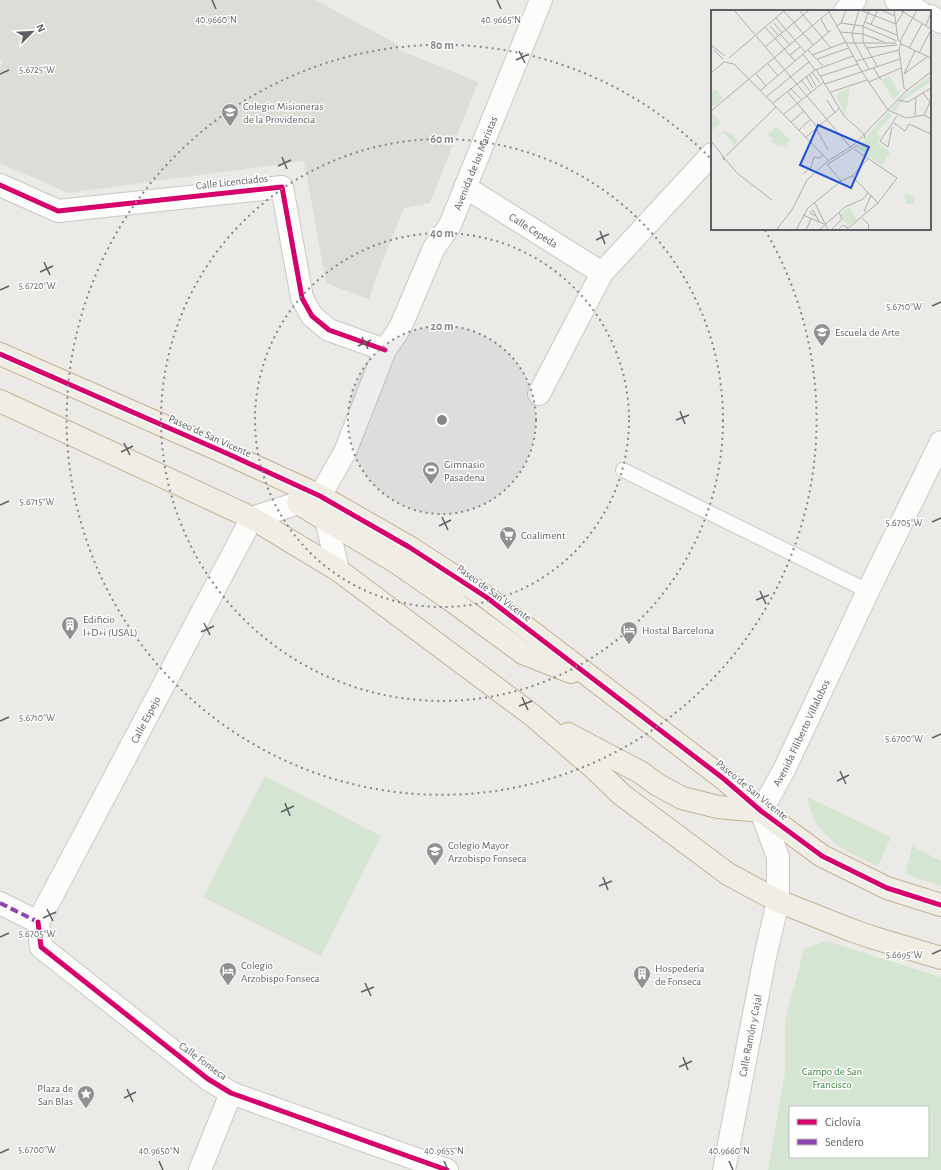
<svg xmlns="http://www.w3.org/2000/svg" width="941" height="1170" font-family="'Alegreya Sans',sans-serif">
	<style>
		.education { fill: #dedcd6 }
		.green { fill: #d4e6d2; fill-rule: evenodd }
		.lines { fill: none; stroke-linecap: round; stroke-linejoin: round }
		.service-casing { stroke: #c8c8c8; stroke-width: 16 }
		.minor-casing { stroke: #c8c8c8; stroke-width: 24 }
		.secondary-casing { stroke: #c8c8c7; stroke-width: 24 }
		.trunk-casing { stroke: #c1b295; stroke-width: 24 }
		.service { stroke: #fcfcfb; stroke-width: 14 }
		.minor { stroke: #fcfcfb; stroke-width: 22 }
		.secondary { stroke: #fcfcfb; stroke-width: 22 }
		.trunk { stroke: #f0ede4; stroke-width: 22 }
		.quiet { stroke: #8e44ad; stroke-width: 4; stroke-dasharray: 8 4; stroke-linecap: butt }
		.cycleway-casing { stroke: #fff; stroke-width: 8 }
		.cycleway { stroke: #d6006c; stroke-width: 5 }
		.ticks { fill: none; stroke: #5c5f63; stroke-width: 1.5 }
		.ring { fill: none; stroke: #848688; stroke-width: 2; stroke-dasharray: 2 4 }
		.labels { text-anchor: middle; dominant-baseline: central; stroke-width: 3; stroke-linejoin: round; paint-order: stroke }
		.poi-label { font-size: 11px; fill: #5c5f63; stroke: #fff; text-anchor: start }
		.street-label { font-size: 11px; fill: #5c5f63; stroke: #fff }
		.park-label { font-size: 11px; fill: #3b833c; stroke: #fff }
		.inset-road { fill: none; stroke: #aeaeae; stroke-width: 1 }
		.view { fill: #1d4ed8; fill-opacity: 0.15; stroke: #1d4ed8; stroke-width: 2 }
		.inset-edge { fill: none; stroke: #5c5f63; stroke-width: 2 }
		.ticks-label { font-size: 10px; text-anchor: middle; fill: #5c5f63; stroke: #fff; stroke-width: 3; stroke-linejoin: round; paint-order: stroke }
		.centre { fill: #848688; stroke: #fff; stroke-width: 2 }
		.ring-label { font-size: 12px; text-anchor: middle; font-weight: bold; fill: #848688; stroke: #fff; stroke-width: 3; stroke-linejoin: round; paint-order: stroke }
	</style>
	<rect width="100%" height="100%" fill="#ebeae6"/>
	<polygon class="education" points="0,0 316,0 398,45 397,49 478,82 430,203 404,208 378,272 369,299 326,283 304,161 68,193 0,163 0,67 3,61 0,60"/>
	<g class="green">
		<polygon points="265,776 381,836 321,956 203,897"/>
		<path d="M807,797L891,837L878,866C856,857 833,846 818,826C812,818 810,806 807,797Z"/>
		<polygon points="912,846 941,861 941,886 905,874"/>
		<path d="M826,941L941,977V1170H768L785,1073V1021L804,949ZM790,1107H928V1157H790Z"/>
	</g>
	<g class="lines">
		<defs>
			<polyline id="service" points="623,470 868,591"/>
			<g id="minor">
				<polyline points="896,0 919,11"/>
				<polyline points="845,11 855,0"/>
				<polyline points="930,16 941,22"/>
				<polyline points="0,185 58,211 282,187 302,298 312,316 329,330 385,350"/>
				<path id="s1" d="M465,187L602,273"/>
				<polyline points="539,394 602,273 712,154"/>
				<polyline points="0,903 38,922"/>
				<polyline points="38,922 41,947 208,1079 231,1093 447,1170"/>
				<path id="s2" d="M38,922L252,518"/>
				<polyline points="200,1170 231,1093"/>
				<path id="s3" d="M724,1170L765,957L778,901"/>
			</g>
			<g id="secondary">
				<polyline points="323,507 338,570"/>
				<path id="s4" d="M252,518L320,496L345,452L385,350L400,328L434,248L450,225L541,0"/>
				<path id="s5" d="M778,901V857L761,811L784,770L868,591L941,442"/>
			</g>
			<g id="trunk">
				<polyline points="0,354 226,453 320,496 409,547 486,597 724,779 761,811 822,856 887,888 941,905"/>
				<polyline points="0,401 252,518 338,570 532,715 595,769 622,795 728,874 778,901 851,930 871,937 941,958"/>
				<polyline points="298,503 396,562 455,603 523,653 571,672"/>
				<polyline points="568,734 640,772 658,785 682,798 718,807 761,811"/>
			</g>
		</defs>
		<use href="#service" class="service-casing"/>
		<use href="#minor" class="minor-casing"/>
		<use href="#secondary" class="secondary-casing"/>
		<use href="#trunk" class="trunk-casing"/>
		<use href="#service" class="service"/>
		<use href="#minor" class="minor"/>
		<use href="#secondary" class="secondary"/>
		<use href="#trunk" class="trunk"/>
		<polyline class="quiet" points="0,903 38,922"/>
		<defs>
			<g id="cycleway">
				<polyline points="0,185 58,211 282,187 302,298 312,316 329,330 385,350"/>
				<polyline points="0,354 226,453 320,496 409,547 486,597 724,779 761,811 822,856 887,888 941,905"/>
				<polyline points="38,922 41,947 208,1079 231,1093 447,1170"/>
			</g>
		</defs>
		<use href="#cycleway" class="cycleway-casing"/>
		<use href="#cycleway" class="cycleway"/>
	</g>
	<path class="ticks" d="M212,0L216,9M497,0L501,9M519,51L525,63M516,60L529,54M0,74L9,70M282,157L287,169M278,166L291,160M600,231L605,244M596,240L609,234M44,262L50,275M40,272L53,266M0,290L9,286M932,306L941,302M362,337L368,349M358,346L371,340M680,411L685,424M676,420L689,415M124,443L130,455M121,452L133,446M0,505L9,501M442,517L448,530M932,522L941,518M439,526L451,520M760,591L766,604M756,600L769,595M204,623L210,635M201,632L214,626M522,697L528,710M519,706L532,701M0,721L9,717M932,738L941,734M840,771L846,784M837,781L849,775M285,803L290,816M281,812L294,806M603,877L608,890M599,886L612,881M47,909L53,921M43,918L56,912M0,937L9,933M932,954L941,950M365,983L371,996M361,992L374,987M683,1057L688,1070M679,1067L692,1061M127,1089L133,1102M124,1098L136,1092M0,1153L9,1149M159,1161L163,1170M444,1161L448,1170M729,1161L733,1170"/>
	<circle cx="442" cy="420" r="94" fill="#848688" fill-opacity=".12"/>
	<g class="ring">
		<circle cx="442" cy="420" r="94"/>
		<circle cx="442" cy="420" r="187"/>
		<circle cx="442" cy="420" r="281"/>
		<path d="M765 230A375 375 0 1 1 712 160"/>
	</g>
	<defs>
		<symbol id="school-pin" viewBox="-11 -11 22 30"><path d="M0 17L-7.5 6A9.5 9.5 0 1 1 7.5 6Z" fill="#8e9091" stroke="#fff"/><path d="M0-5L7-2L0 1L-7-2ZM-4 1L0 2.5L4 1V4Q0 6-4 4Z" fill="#fff"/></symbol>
		<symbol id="stadium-pin" viewBox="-11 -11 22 30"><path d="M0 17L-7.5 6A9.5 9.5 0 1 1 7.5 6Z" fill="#8e9091" stroke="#fff"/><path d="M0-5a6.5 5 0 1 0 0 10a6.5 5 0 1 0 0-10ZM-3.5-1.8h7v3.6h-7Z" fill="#fff"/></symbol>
		<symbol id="supermarket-pin" viewBox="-11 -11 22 30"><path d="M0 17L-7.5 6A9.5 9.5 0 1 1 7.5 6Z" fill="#8e9091" stroke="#fff"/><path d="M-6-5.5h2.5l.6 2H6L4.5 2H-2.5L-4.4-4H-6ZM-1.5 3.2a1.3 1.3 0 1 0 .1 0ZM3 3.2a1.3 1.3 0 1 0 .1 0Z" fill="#fff"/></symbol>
		<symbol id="building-pin" viewBox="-11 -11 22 30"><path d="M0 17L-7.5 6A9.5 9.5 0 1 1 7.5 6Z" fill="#8e9091" stroke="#fff"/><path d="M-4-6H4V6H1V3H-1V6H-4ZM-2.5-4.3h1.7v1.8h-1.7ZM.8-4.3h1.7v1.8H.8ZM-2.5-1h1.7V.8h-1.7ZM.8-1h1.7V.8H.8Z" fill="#fff"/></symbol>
		<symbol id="hotel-pin" viewBox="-11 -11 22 30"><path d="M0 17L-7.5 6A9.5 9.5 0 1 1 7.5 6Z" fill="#8e9091" stroke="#fff"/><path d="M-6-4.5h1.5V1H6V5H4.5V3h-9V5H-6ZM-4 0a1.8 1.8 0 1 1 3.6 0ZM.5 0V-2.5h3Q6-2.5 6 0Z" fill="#fff"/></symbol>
		<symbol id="university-pin" viewBox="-11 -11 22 30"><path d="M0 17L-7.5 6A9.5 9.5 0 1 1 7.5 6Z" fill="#8e9091" stroke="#fff"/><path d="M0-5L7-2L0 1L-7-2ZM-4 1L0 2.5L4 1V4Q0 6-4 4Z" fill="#fff"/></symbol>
		<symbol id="sight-pin" viewBox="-11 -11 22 30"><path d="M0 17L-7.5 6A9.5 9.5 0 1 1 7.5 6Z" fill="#8e9091" stroke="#fff"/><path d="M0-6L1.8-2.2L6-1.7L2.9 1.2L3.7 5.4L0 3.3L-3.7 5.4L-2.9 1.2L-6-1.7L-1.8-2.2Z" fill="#fff"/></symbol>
	</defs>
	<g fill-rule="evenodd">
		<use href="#school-pin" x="220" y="102" width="20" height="27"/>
		<use href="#school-pin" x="812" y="322" width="20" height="27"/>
		<use href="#stadium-pin" x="421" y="460" width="20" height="27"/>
		<use href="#supermarket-pin" x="498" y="525" width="20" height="27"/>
		<use href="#building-pin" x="60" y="615" width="20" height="27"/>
		<use href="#hotel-pin" x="619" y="620" width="20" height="27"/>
		<use href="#university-pin" x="425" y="841" width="20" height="27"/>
		<use href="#hotel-pin" x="218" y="961" width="20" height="27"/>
		<use href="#building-pin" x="632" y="964" width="20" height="27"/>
		<use href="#sight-pin" x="76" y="1084" width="20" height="27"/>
	</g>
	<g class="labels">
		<g class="poi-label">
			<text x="243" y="106">Colegio Misioneras<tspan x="243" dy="13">de la Providencia</tspan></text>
			<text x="835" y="332">Escuela de Arte</text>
			<text x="444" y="464">Gimnasio<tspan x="444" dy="13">Pasadena</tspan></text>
			<text x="521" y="535">Coaliment</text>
			<text x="83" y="619">Edificio<tspan x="83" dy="13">I+D+i (USAL)</tspan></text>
			<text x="642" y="630">Hostal Barcelona</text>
			<text x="448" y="845">Colegio Mayor<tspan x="448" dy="13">Arzobispo Fonseca</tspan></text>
			<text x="241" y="965">Colegio<tspan x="241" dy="13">Arzobispo Fonseca</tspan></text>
			<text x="655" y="968">Hospedería<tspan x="655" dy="13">de Fonseca</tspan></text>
			<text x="73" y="1088" text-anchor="end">Plaza de<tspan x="73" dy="13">San Blas</tspan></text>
		</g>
		<g class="street-label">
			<text stroke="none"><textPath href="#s4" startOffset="440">Avenida de los Maristas</textPath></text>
			<text transform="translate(232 182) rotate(-6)">Calle Licenciados</text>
			<text stroke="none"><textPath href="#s1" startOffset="81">Calle Cepeda</textPath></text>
			<text transform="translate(210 436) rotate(24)">Paseo de San Vicente</text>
			<text transform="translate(494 593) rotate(36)">Paseo de San Vicente</text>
			<text stroke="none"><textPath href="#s2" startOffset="229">Calle Espejo</textPath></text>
			<text stroke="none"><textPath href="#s5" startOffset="181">Avenida Filiberto Villalobos</textPath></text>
			<text transform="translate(752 790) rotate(39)">Paseo de San Vicente</text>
			<text stroke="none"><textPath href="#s3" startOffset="137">Calle Ramón y Cajal</textPath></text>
			<text transform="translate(203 1061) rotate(36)">Calle Fonseca</text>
		</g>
		<g class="park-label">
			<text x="832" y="1071">Campo de San<tspan x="832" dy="13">Francisco</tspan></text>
		</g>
	</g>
	<g transform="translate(711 10)">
		<rect width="220" height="220" fill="#ebeae6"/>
		<path d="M220,65V71L194,89L182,103L180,99L192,86ZM179,66L188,84L183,90L170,70ZM139,77L134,105L125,85ZM5,79L12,88L0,98V83ZM176,103L181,105L165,123L169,127L167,133L179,142L171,156L146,138ZM3,104L10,113L0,121V106ZM65,116L79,130L73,137L70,134L67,137L60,131L63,127L60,128L57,125ZM13,121L21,124L27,132L21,138L22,133L13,123L5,130ZM193,184L202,185L203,194H195ZM138,197L146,210L137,216L129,204Z" fill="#d4e6d2"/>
		<path class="inset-road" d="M23,0L140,138M88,0L120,38M117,0L151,62L177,100M148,0L141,24L143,32L158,59M149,0L185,14L193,1M158,0L152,17V32L166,56M170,0L184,6M183,0L187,30L190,32L188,40L193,78L197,81M189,0L220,19M73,1L102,35M65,8L94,42M110,9L117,22M154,12L186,25M63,13L71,23M130,13L135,0M160,14L167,0M59,16L68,26M126,16L130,13L151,16L186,31M215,16L220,2M54,17L84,51M129,22L152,24L173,32M69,24L79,35M189,31L206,0M135,33H185M190,34L220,48M0,35L14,46M54,37L98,0M156,38L186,35M198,38L211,14M3,40L12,49M97,40L112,56M208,43L220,20M92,44L104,60M79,45L89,37M101,45L135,32M18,48L74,0M106,49L138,38M145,51L188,40M13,52L23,54L118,151M57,54L67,66M162,57L170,70M105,59L133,106L154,125L153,128M101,62L109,73M0,63L13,52M45,64L55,76M98,64L105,76M193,64L217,46M193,64L204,41M95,66L102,78M110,66L147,54M90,70L100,82M158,72L190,58M114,74L189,49M79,78L90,89M49,81L120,20M76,81L106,117M120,82L156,70M212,83L219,92L213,105M55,87L98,52M116,90L124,103M187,90L197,92L220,78M62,93L104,60L142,46M177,100L195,108M0,101L120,0M73,104L113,72M204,105L205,87M195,108L213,105L220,109M80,112L93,101M183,113L194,121L198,114M198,114L220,124M181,117L177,137L169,131L186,106M105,118L117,140M88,120L100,109M95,127L129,98M0,131L12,146M15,146L65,97M14,149L12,146V149L15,150L26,163L61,190M116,154L130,171M117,154L147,135M92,164L100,157L103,147L109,148L112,145M141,166L167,193M104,193L117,220M153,202L160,185M92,205L113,214M105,206L99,203L102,200L105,206L108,211L107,212M151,208L158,215L157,220M65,220L81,200L96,170L117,151L144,134L195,81L220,62M85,220L97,198L130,171L141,166L157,149M95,220L100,209M108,220L134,197L152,189L157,183M120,220L131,209L128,203M127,220L132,215L137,218M135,220L167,193L186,168L143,139"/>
		<path class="view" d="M107,115L158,137L140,178L89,155Z"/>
		<rect width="220" height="220" class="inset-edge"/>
	</g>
	<g class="ticks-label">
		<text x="216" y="23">40.9660°N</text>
		<text x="501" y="23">40.9665°N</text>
		<text x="37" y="73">5.6725°W</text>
		<text x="37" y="289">5.6720°W</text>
		<text x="904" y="310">5.6710°W</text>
		<text x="37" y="505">5.6715°W</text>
		<text x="904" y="526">5.6705°W</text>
		<text x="37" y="721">5.6710°W</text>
		<text x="904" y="742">5.6700°W</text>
		<text x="37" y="937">5.6705°W</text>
		<text x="904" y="958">5.6695°W</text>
		<text x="37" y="1153">5.6700°W</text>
		<text x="159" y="1154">40.9650°N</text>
		<text x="444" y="1154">40.9655°N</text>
		<text x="729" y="1154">40.9660°N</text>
	</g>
	<circle cx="442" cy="420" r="6" class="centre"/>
	<g class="ring-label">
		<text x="442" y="49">80 m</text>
		<text x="442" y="143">60 m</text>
		<text x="442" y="237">40 m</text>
		<text x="442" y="330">20 m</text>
	</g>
	<rect x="789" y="1106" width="140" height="52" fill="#ffffff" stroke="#bebfc1"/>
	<rect x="797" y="1119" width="20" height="6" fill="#d6006c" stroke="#bebfc1"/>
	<text x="825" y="1126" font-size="12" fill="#5c5f63">Ciclovía</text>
	<rect x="797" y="1139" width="20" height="6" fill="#8e44ad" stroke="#bebfc1"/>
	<text x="825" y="1146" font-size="12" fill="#5c5f63">Sendero</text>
	<g transform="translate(32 32) rotate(66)" stroke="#ffffff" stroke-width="3" paint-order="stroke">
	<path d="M0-3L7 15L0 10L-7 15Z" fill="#5c5f63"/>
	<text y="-6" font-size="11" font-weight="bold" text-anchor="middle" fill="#5c5f63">N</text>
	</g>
</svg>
